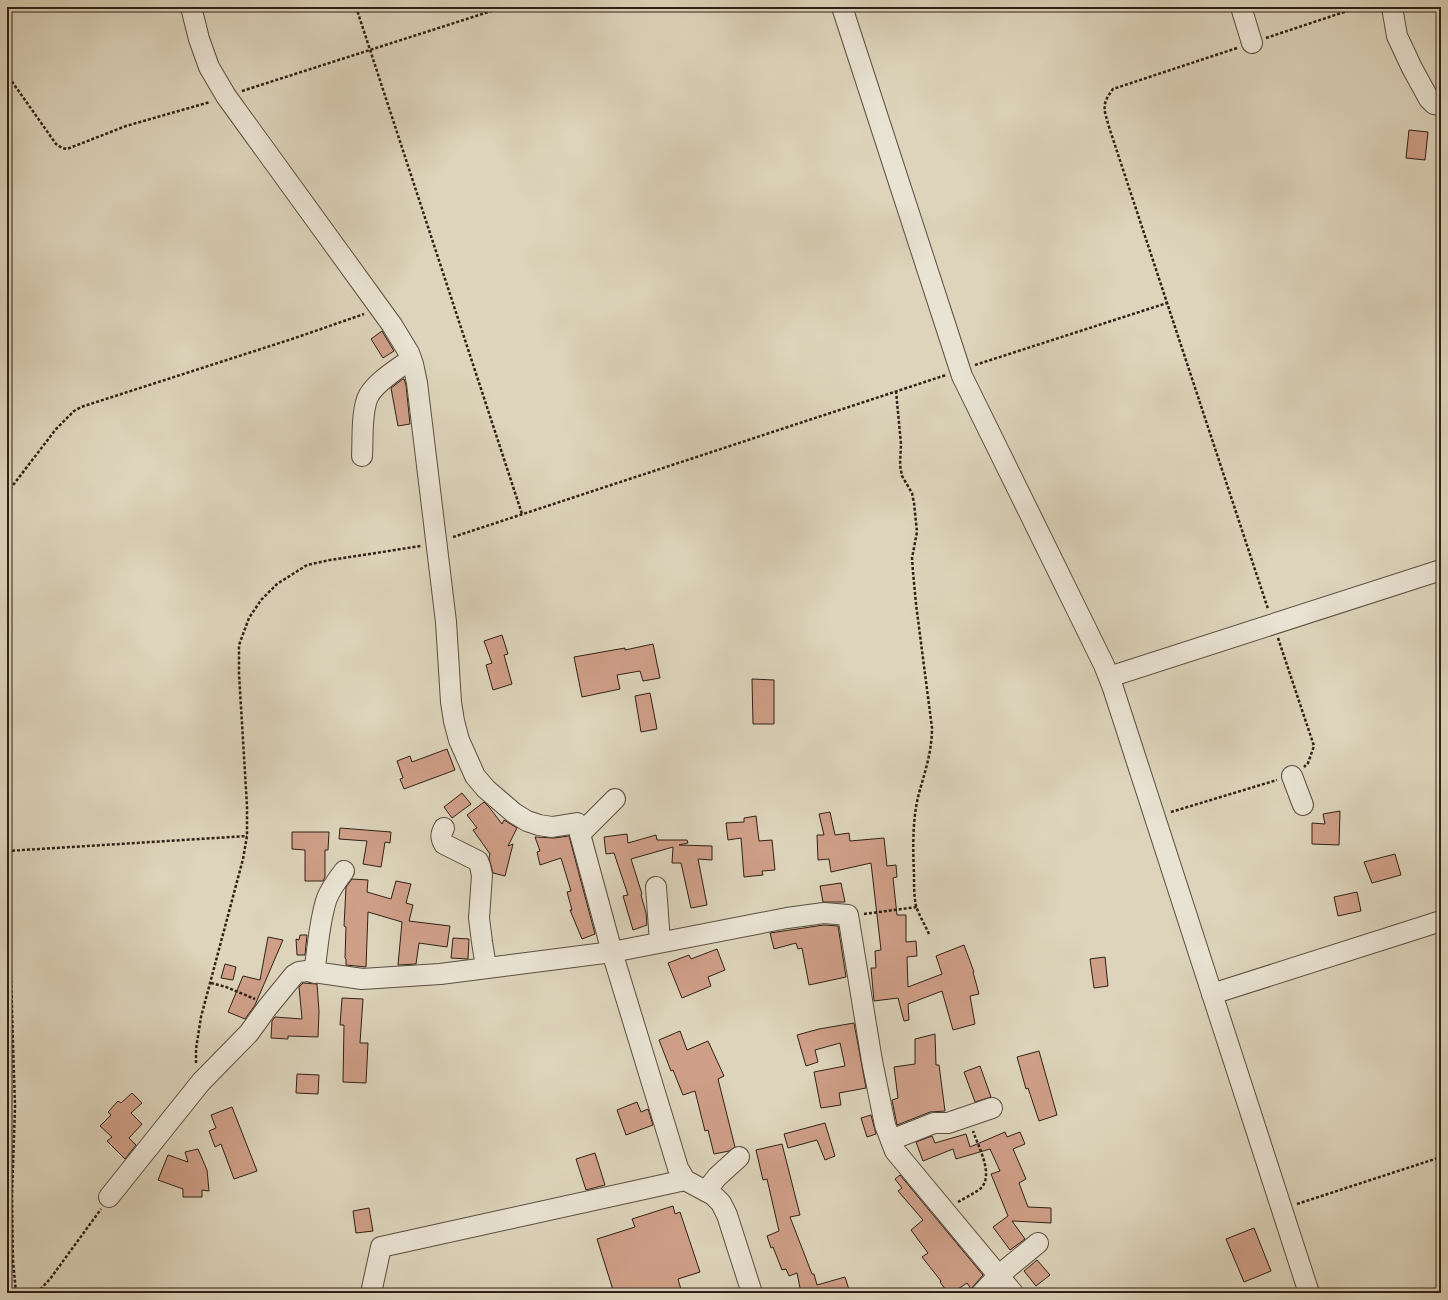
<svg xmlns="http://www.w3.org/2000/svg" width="1448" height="1300" font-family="'IM FELL English',serif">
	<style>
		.building { fill: #cf9f88; stroke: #302016 }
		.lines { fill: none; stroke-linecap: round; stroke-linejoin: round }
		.minor-casing { stroke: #5b4d3f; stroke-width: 22 }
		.path { stroke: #302016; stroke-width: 2.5; stroke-dasharray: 3 2; stroke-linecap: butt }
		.minor { stroke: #e9e3d3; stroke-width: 20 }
	</style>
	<rect width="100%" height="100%" fill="#ddd4bb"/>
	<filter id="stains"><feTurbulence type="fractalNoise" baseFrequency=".005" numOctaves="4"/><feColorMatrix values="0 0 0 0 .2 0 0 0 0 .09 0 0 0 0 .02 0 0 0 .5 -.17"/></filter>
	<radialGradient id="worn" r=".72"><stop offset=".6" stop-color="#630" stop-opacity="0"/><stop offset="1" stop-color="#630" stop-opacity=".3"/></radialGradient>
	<g class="building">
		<polygon points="1409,130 1428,132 1425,160 1406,158"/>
		<polygon points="382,331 394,351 383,358 371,339"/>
		<polygon points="403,379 404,379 406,385 410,424 398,426 391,388"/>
		<polygon points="502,635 508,654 504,655 512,684 493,690 486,665 492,663 484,641"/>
		<polygon points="653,644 660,678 643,681 640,671 617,675 620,689 582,697 574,657 625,648 625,650"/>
		<polygon points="752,679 774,680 774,724 753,724"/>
		<polygon points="650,693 657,729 641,732 635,696"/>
		<polygon points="447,749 455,770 404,789 400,779 403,778 397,761 410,756 412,762"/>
		<polygon points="462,793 471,804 452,818 444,807"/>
		<polygon points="484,802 489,807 502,824 504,820 517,828 508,846 513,844 505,876 493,873 489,858 490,854 473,830 477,828 467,815"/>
		<polygon points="1340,811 1339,845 1312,844 1312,823 1325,824 1323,814"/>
		<polygon points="830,812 835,835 849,833 850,841 884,838 887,866 896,865 897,877 893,878 897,915 906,915 906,942 916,941 917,956 907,957 908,987 942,974 936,956 964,945 974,972 973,972 979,994 970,996 975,1024 953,1030 942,991 908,1004 909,1020 904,1021 898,998 874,1001 871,968 876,968 875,951 881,950 871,863 831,872 829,859 818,860 817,835 824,835 819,814"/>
		<polygon points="756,816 759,841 772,840 775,870 762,871 763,875 744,877 741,838 728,840 726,823 744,822 744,818"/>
		<polygon points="340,828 391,832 390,843 385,842 381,867 363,864 367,841 339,839"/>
		<polygon points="292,832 329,832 328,850 325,850 325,877 323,881 305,881 305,850 292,849"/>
		<polygon points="627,834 628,843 656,835 657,840 687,840 688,843 679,845 712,846 712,860 698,859 707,905 691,908 681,863 672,863 673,847 631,859 642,894 641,895 646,913 647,925 633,930 623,896 628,895 614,853 606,854 604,837"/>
		<polygon points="569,836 595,934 582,939 570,910 572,910 567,892 571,891 561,858 540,865 537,852 540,851 535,837 554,838"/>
		<polygon points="1395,854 1401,875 1372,883 1364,862"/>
		<polygon points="352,879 368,880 367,892 391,899 396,881 411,884 406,903 413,905 409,921 450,926 447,947 419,943 416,964 398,965 402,922 368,912 366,967 346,965 346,959 345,958 346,927 344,926 346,887"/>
		<polygon points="841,883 845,902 823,902 820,886"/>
		<polygon points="1357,892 1361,911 1338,916 1334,897"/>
		<polygon points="824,925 838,926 846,977 809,985 802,948 798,949 796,943 774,949 770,933"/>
		<polygon points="300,935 307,935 305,955 297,955 296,939 299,940"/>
		<polygon points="268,937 283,940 255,1005 245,1019 228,1012 243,976 260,980"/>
		<polygon points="453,938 469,939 468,959 451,958"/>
		<polygon points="717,949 725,970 708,977 711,986 682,998 668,963 689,955 691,959"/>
		<polygon points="1105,957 1108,986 1094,988 1090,959"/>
		<polygon points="225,964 236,967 233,980 221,978"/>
		<polygon points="303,983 317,984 319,1011 318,1037 288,1036 288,1039 271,1038 272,1021 275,1017 302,1019 299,987"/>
		<polygon points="342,998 363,999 360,1043 368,1043 366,1083 343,1082 344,1025 340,1025"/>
		<polygon points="854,1023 866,1088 839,1093 841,1105 821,1108 814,1072 845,1066 840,1043 815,1050 818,1062 806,1066 797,1035 819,1029"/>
		<polygon points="680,1031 687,1050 708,1041 724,1076 718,1079 735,1147 729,1151 714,1154 708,1130 705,1131 695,1091 683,1095 673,1070 671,1071 659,1040"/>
		<polygon points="935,1034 936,1065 939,1065 945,1111 930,1112 897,1125 892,1100 898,1098 894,1067 915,1064 915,1039"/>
		<polygon points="1039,1051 1057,1115 1039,1121 1028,1088 1026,1089 1017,1057"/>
		<polygon points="980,1066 991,1097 975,1102 964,1072"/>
		<polygon points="297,1074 319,1075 318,1094 296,1093"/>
		<polygon points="132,1093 142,1103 131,1113 142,1124 129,1138 136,1145 125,1159 107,1141 112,1137 100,1126 111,1115 108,1112 118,1101 121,1103"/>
		<polygon points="637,1102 641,1112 648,1109 653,1125 626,1135 617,1110"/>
		<polygon points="232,1107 257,1171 234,1179 221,1144 215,1147 209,1131 216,1128 211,1115"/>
		<polygon points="871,1115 876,1134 867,1137 861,1118"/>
		<polygon points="825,1123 835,1156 825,1160 817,1140 788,1148 784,1134"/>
		<polygon points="1005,1132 1007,1137 1020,1132 1025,1144 1013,1149 1026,1179 1019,1183 1028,1207 1051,1208 1051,1223 1012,1221 1025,1239 1010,1250 993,1227 1008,1216 991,1174 1000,1171 990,1149 956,1159 953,1149 923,1161 916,1142 932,1136 935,1143 966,1134 970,1147"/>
		<polygon points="782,1144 800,1215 790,1217 812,1274 814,1274 817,1285 845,1277 850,1293 801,1293 797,1273 789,1276 786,1269 782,1270 773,1247 771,1248 767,1236 779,1231 767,1179 763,1180 756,1150"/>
		<polygon points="198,1149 207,1170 209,1191 202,1190 202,1197 183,1197 183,1189 158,1180 168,1155 188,1162 185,1152"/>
		<polygon points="595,1153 605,1185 586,1190 576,1159"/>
		<polygon points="900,1175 983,1275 971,1289 967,1283 952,1293 948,1293 940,1282 941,1281 922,1257 928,1253 911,1230 923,1220 898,1191 902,1188 895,1179"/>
		<polygon points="673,1206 675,1214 680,1212 700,1272 678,1279 682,1293 614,1293 597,1239 635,1227 632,1219"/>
		<polygon points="369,1208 373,1231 356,1233 353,1211"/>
		<polygon points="1254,1228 1271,1271 1244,1282 1226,1239"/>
		<polygon points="1037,1260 1050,1275 1036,1286 1024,1271"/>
	</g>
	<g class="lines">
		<defs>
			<g id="minor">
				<polyline points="191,7 199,39 209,67 226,96 392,325 409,353 413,364 417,383 446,622 451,702 454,721 459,740 475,776 486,789 514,813 527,821 539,825 552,827 577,823 612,952 678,1168 685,1180 713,1195 721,1203 727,1215 752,1293"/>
				<polyline points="842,7 962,376 1104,665 1113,688 1309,1293"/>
				<polyline points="1241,7 1252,43"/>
				<polyline points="1392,7 1397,36 1412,68 1429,99 1434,104 1441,105"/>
				<path d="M362,456C363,439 361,409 369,395C377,381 399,368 411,359"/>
				<polyline points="1109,677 1441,570"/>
				<polyline points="1292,776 1303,805"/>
				<path d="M444,828C441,834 440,837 444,844L478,861L480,866L482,875L479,918L482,942L486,967"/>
				<polyline points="580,834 615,799"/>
				<polyline points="656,887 660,942"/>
				<path d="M314,973C318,948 319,921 327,898C331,888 338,879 344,871"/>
				<polyline points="1212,994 1441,921"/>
				<polyline points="891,1140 934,1123 948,1123 992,1108"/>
				<polyline points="706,1191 717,1177 739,1157"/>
				<polyline points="109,1197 201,1082 249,1033 267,1008 294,975 299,972 307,971 362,979 440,974 612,952 787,918 824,913 848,915 872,1061 885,1125 895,1151 1013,1293"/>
				<polyline points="371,1293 381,1247 685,1180"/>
				<polyline points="982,1293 998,1276 1038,1243"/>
			</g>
		</defs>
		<use href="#minor" class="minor-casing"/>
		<g class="path">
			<polyline points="9,7 9,75 13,83 56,144 62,148 67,149 126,126 210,102"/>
			<polyline points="356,7 522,514"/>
			<polyline points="1266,38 1359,7"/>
			<path d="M1237,48L1113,89C1101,105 1104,109 1109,127L1268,609"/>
			<polyline points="242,91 504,7"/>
			<polyline points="975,365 1167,303"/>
			<path d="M896,391L901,444L900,465L902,476L912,493L914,503L917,532L912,558L913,572L916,604L932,728C932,751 925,772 919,793C912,820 913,849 914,875C914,886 914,896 916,906C919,915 925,925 929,934"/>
			<polyline points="7,493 56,429 74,411 81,407 295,338 364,314"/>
			<polyline points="453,537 946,375"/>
			<polyline points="1278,638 1314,746 1308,763 1304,767"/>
			<polyline points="1171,812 1277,780"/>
			<polyline points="7,850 15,1107 12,1196 13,1260 16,1293"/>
			<polyline points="7,851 247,836"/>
			<polyline points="864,914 917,907"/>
			<polyline points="211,983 226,987 255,999"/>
			<polyline points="196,1063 196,1049 201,1017 243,859 247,836 247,806 239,674 239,645 249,618 261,600 277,584 307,565 330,560 421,546"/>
			<path d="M958,1202C965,1198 973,1194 980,1189C995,1176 978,1146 973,1131"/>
			<polyline points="1297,1204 1441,1157"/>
			<polyline points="37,1293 50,1279 101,1209"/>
		</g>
		<use href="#minor" class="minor"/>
	</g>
	<rect width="1448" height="1300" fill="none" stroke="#ddd4bb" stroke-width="24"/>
	<rect x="8" y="8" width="1432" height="1284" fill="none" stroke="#302016" stroke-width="2"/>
	<rect x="12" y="12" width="1424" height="1276" fill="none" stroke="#302016"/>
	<rect width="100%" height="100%" filter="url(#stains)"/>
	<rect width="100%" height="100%" fill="url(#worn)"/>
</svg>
